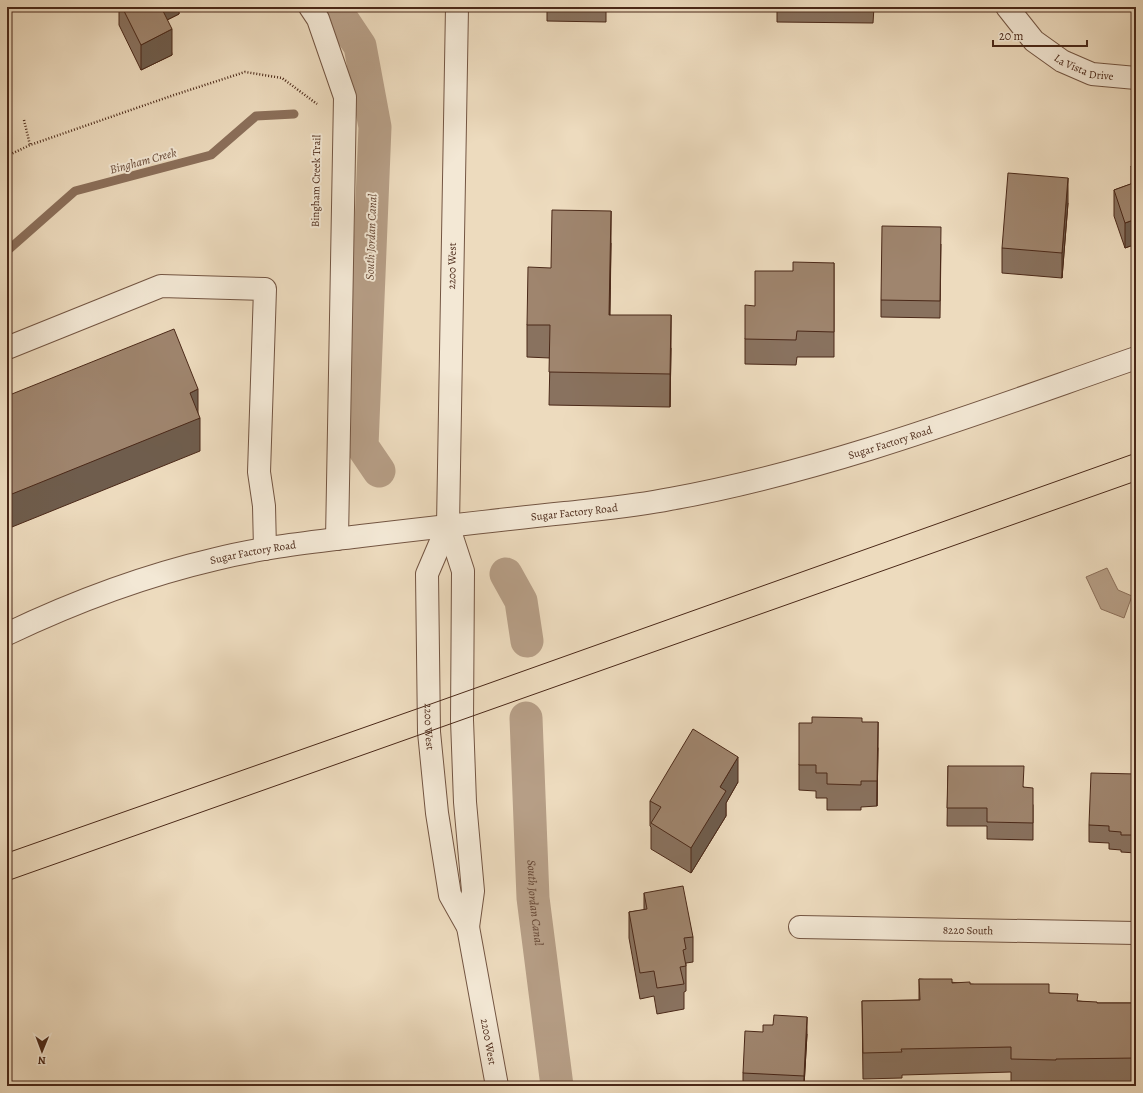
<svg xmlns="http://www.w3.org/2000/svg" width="1143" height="1093" font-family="Alegreya,serif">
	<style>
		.water { fill: #b69e86; stroke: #8b6f5a }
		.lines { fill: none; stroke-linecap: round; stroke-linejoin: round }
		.stream { stroke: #8b6f5a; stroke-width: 9 }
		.canal { stroke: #b69e86; stroke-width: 33 }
		.minor-casing { stroke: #735542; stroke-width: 24 }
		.path { stroke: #4a2818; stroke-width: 2.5; stroke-dasharray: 1 2; stroke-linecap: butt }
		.minor { stroke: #f3e8d5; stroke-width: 22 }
		.tram { stroke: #4a2818; stroke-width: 1 }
		.wall { fill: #89725f; stroke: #4a2818 }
		.shaded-wall { fill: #6f5d4d; stroke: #4a2818 }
		.building { fill: #9f856e; stroke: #4a2818 }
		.labels { text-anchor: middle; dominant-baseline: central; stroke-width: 4; stroke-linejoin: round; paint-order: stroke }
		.street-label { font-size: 11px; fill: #4a2818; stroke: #f3e8d5 }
		.water-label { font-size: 12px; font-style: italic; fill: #654634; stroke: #f3e8d5 }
	</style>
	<rect width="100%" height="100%" fill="#eddbbe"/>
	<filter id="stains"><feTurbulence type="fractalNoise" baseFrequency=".005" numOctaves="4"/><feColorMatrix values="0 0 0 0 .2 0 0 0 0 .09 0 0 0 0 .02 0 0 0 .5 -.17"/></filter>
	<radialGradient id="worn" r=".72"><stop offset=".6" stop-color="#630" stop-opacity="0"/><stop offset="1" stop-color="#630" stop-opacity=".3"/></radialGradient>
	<polygon class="water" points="1107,568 1118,590 1132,596 1124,618 1101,609 1086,577"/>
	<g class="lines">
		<polyline class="stream" points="7,251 75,191 211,155 256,116 294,114"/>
		<g class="canal">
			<polyline points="334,7 360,46 375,127 362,446 379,471"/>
			<polyline points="506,574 521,601 527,641"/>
			<path id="s1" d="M526,718L533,898L557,1086"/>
		</g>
		<defs>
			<g id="minor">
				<polyline points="310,7 318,19 345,97 337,539"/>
				<polyline points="457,7 448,525 463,571 462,720 465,802 473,891 468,927"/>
				<path id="s2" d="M1007,7L1034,41L1062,61L1092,74L1136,78"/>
				<polyline points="7,348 161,286 265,289 259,472 264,506 265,549"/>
				<path id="s3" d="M448,525L427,574L429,732L437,813L450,895L468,927L497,1086"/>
				<path id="s4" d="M7,634C74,602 143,576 216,559C264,547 313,542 361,536C429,528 497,520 565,513C600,509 636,506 670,499C830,470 983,411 1136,358"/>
				<path id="s5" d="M800,927L1136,933"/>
			</g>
		</defs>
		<use href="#minor" class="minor-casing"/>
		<g class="path">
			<polyline points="24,120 30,145"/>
			<polyline points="7,156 30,145 174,95 245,72 282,78 317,104"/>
		</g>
		<use href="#minor" class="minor"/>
		<g class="tram">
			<polyline points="7,853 428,705 1136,453"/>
			<polyline points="7,881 1136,481"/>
		</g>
	</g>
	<g class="wall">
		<polygon points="118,7 179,7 179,14 167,20 172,55 141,70 119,25 119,9"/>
		<polygon points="547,7 606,7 606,22 547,21"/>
		<polygon points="777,7 874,7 873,23 777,22"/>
		<polygon points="1136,164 1136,244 1125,248 1114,216 1114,190 1131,184 1131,166"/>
		<polygon points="1068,203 1062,278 1002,273 1002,248"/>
		<polygon points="611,243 610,315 671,348 670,407 549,405 550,358 527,357 527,325 551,268"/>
		<polygon points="941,244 940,318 881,317 881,300"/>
		<polygon points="834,263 834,357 797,357 796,365 745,364 745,339 755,306 793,271"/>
		<polygon points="862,722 878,748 877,806 861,807 861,810 827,810 827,798 816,798 816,791 799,790 799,765 812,723"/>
		<polygon points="948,766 1024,787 1033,805 1033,840 987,839 987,826 947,826"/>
		<polygon points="1136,774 1136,853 1121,852 1121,850 1109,849 1109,843 1089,842 1089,825"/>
		<polygon points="738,782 726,803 726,816 691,873 651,849 651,827 650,826 650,801"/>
		<polygon points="644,893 693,937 693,962 686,963 686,991 684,992 684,1009 657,1014 654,996 640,999 629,938 629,912 644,910"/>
		<polygon points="919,979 970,984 1049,993 1078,1001 1097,1003 1136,1003 1136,1084 1056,1084 1056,1085 1011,1084 1011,1072 902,1075 902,1078 863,1079 862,1001 919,1000"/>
		<polygon points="773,1025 807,1034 804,1086 743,1086 743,1073 763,1032"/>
	</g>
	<g class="shaded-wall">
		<polygon points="157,7 179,7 179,14 157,25"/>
		<polygon points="172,29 172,55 141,70 141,45"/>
		<polygon points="1068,178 1068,203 1062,278 1062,253"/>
		<polygon points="611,211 611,243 609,347 609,315"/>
		<polygon points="1136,219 1136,244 1125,248 1125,223"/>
		<polygon points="671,315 671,348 670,407 670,374"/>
		<polygon points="198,389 198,419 200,418 200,451 7,529 7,496 190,393"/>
		<polygon points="878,722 878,748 877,806 877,781"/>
		<polygon points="738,757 738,782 726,803 726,816 691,873 691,848 720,787"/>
		<polygon points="807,1017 807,1034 804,1086 804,1076"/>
	</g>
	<g class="building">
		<polygon points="122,7 161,7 172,29 141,45"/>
		<polygon points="1136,164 1136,181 1131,166"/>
		<polygon points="1008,173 1068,178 1062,253 1002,248"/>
		<polygon points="1136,182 1136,219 1125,223 1114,190"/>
		<polygon points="552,210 611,211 609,315 671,315 670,374 549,372 550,325 527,325 528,267 551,268"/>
		<polygon points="882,226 941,227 940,301 881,300"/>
		<polygon points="793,262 834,263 834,332 797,331 796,340 745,339 745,305 755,306 755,271 793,271"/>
		<polygon points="174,329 198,389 190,393 200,418 7,496 7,396"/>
		<polygon points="812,717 862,718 862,722 878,722 877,781 861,781 861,785 827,784 827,773 816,773 816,765 799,765 799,723 812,723"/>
		<polygon points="693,729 738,757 720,787 726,791 691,848 651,823 661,807 650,801"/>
		<polygon points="948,766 1024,766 1023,787 1033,788 1033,823 987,822 987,808 947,808"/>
		<polygon points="1091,773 1136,774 1136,835 1121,835 1121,832 1109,831 1109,826 1089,825"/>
		<polygon points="683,886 693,937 684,938 686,949 683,950 686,966 680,967 684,984 657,988 654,971 640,973 629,912 647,909 644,893"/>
		<polygon points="919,979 952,979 952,983 970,982 970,984 1049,984 1049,993 1078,994 1077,1001 1097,1002 1097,1003 1136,1003 1136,1058 1056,1059 1056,1060 1011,1059 1011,1047 901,1049 902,1052 863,1053 862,1001 920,1000"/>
		<polygon points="774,1015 807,1017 804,1076 743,1073 745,1031 763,1032 763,1025 773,1025"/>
	</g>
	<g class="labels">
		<g class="street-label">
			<text stroke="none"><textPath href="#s2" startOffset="101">La Vista Drive</textPath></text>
			<text transform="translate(316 181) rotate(-89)">Bingham Creek Trail</text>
			<text transform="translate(452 266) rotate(-89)">2200 West</text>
			<text stroke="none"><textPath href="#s4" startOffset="908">Sugar Factory Road</textPath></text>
			<text stroke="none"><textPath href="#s4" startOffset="584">Sugar Factory Road</textPath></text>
			<text stroke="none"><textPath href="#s4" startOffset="260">Sugar Factory Road</textPath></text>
			<text stroke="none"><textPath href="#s3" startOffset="206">2200 West</textPath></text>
			<text stroke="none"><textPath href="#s5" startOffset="168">8220 South</textPath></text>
			<text stroke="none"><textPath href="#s3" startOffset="529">2200 West</textPath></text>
		</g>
		<g class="water-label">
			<text transform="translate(143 161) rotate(-15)">Bingham Creek</text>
			<text transform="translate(371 237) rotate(-88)">South Jordan Canal</text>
			<text stroke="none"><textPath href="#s1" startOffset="185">South Jordan Canal</textPath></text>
		</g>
	</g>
	<rect width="1143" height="1093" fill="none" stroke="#eddbbe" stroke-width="24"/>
	<rect x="8" y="8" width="1127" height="1077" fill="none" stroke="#4a2818" stroke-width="2"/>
	<rect x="12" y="12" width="1119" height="1069" fill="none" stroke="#4a2818"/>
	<g transform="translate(42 1051) rotate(181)" stroke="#f3e8d5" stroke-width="3" paint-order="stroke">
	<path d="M0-3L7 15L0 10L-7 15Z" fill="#4a2818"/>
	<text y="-6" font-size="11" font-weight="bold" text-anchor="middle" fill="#4a2818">N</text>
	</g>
	<path d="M993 40v6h94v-6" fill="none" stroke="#4a2818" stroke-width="2"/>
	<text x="999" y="40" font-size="12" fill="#4a2818" stroke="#f3e8d5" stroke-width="3" paint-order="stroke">20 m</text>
	<rect width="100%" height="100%" filter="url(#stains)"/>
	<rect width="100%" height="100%" fill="url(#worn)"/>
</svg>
